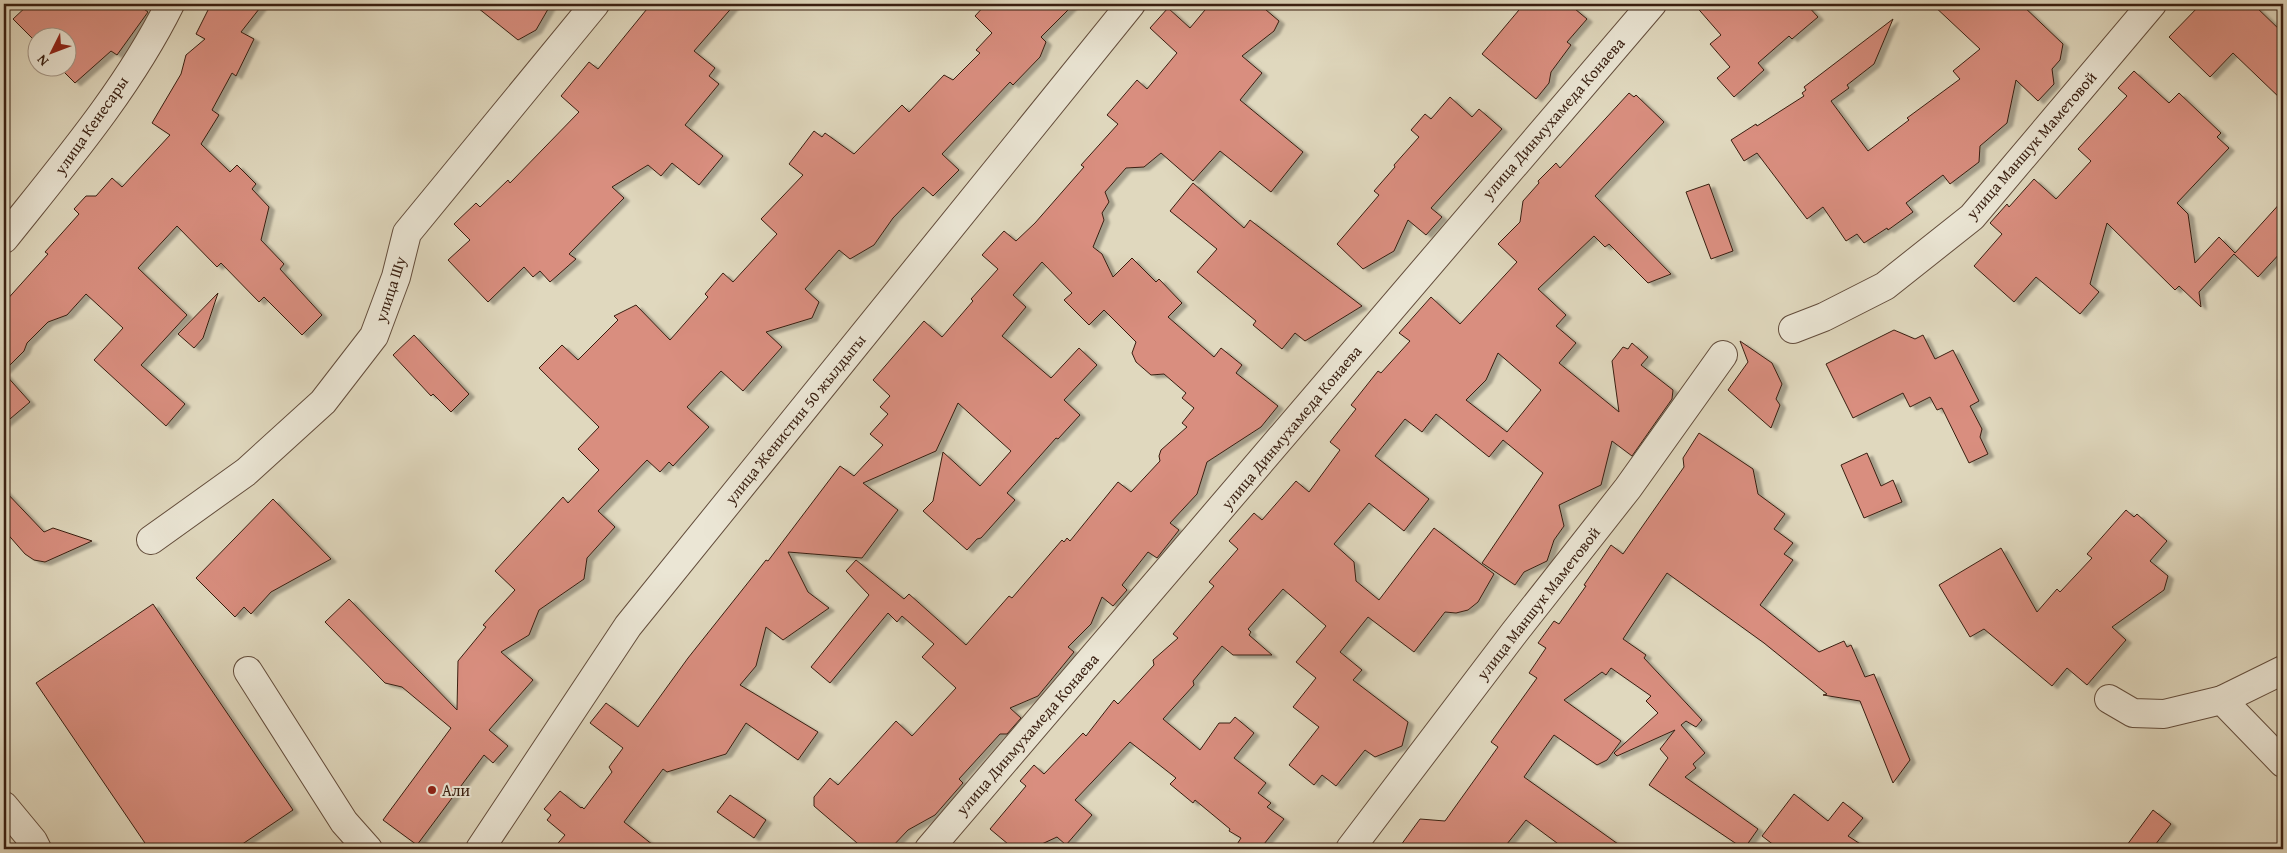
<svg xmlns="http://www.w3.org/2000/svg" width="2287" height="853" font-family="'Gentium Book Plus',serif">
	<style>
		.building { fill: #d98e7f; stroke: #391f11; fill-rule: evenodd; filter: url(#shadow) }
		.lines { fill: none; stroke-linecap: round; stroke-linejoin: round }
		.minor-casing { stroke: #634d3c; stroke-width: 30 }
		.minor { stroke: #ebe6d5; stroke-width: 28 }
		.poi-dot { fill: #8f2418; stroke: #ebe6d5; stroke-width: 2 }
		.labels { text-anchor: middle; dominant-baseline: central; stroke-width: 4; stroke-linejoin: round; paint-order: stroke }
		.street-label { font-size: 16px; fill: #391f11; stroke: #ebe6d5 }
		.poi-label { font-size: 16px; fill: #391f11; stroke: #ebe6d5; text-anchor: start }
	</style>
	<defs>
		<filter id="shadow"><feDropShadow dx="5.5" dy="3" stdDeviation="1" flood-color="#0004"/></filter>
	</defs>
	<rect width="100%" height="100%" fill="#e0d8be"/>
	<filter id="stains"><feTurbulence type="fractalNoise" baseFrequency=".004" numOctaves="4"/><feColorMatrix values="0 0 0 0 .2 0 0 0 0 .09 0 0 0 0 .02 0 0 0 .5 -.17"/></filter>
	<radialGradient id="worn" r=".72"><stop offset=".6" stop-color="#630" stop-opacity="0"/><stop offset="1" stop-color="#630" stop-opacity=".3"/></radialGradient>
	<g class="building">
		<polygon points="29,4 137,4 148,12 117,55 111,51 75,83 60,68 68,68 68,38 38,38 38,44 13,19"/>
		<polygon points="211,4 263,4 241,32 254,39 236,76 232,73 212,110 219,115 201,144 230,172 237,165 256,184 252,189 269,207 261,240 284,264 280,269 322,315 302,335 264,297 259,302 221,263 217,267 177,226 138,268 187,315 141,365 185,404 166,426 94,360 123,328 86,294 67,315 48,322 27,343 24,351 4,371 4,303 48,254 45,252 79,214 74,209 86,196 96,196 112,178 122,187 170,135 152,123 181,74 186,55 205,39 196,34"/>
		<polygon points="473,4 551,4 536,30 518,40"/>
		<polygon points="651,4 735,4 694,51 715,68 709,76 719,84 685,125 723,156 699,185 672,163 661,176 648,165 612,187 624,198 569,254 576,259 550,282 540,271 533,277 524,267 488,302 448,260 470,240 454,224 476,203 480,207 508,180 510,183 579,112 561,96 589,62 598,69"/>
		<polygon points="986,4 1074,4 1041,37 1046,42 1040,57 1013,85 1010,82 942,154 959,170 933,196 923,187 893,218 874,245 850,259 839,250 805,289 819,302 812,318 766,332 782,347 743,391 721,371 687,407 709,427 673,466 669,462 660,472 647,460 598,511 615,527 587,558 584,579 539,610 529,635 501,652 533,680 489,730 508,746 493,763 484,755 417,845 383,820 451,728 402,687 385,683 325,622 349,599 457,710 458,661 486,627 483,625 515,590 495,571 563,497 568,503 599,470 578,449 599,427 539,368 562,345 578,360 618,320 614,316 636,305 670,340 708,297 705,294 723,273 733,282 777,234 761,219 803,175 789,164 814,131 822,137 825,133 854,154 902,105 909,112 944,75 953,80 980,53 976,50 992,33 975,16"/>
		<polygon points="1210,4 1259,4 1279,21 1274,31 1242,56 1262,73 1240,100 1303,152 1271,192 1220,151 1193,181 1161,153 1144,167 1126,168 1105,192 1109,202 1102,213 1104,220 1093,247 1102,254 1113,277 1132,258 1156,282 1159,279 1182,303 1168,317 1214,357 1221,348 1242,365 1236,373 1278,406 1261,427 1207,462 1197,494 1170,523 1179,530 1157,558 1148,552 1122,585 1127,590 1113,606 1102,597 1091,624 1068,647 1074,652 1038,696 1010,708 1021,718 1007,734 1000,734 959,779 963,783 935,815 908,830 890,849 864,849 814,806 814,797 830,778 838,785 896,721 912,736 956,688 922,657 934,644 902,616 897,622 888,613 830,683 811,667 869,595 846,571 856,560 904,599 909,594 966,645 1009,596 1012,598 1062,540 1064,542 1067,538 1070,541 1118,482 1131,492 1160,461 1159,456 1161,450 1187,427 1182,423 1194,408 1182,398 1186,393 1164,374 1151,375 1136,362 1132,353 1136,342 1104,310 1089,325 1064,300 1072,293 1042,262 1013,295 1026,307 1002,336 1051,378 1079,348 1097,365 1064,400 1080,415 1058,439 1056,438 1007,493 1015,500 981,538 977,539 967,550 923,511 933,501 943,452 980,486 1011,451 958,403 936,451 863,483 898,510 862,558 788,552 808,592 829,608 783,640 766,627 756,666 740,685 818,732 798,760 746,723 726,754 667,772 663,769 624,822 658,849 553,849 565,835 547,820 551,815 544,809 560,791 581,808 582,807 584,809 612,772 609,767 623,748 590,723 606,703 638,727 688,658 766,560 768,561 840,466 854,476 883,445 870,434 888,414 880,407 890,396 873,380 924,321 942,337 973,301 971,299 998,269 982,255 1004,231 1016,241 1035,223 1084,167 1081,165 1118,124 1107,115 1137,80 1147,89 1177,53 1150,28 1168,8 1190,28"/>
		<polygon points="1524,4 1569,4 1587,19 1567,42 1571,45 1551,72 1549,83 1536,99 1482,54"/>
		<polygon points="1694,4 1806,4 1818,17 1792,39 1789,36 1758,63 1764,70 1734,97 1717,78 1730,67 1710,44 1721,35"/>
		<polygon points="1932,4 2021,4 2063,44 2060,60 2052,69 2054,84 2038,101 2016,80 2007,123 1980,146 1979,162 1950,184 1943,175 1906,203 1913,212 1888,230 1887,228 1864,243 1857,234 1846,241 1823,207 1807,219 1757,153 1744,161 1731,140 1756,124 1757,126 1804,96 1802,93 1806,90 1804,87 1893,19 1874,64 1847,85 1849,88 1831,101 1868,151 1909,120 1907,118 1960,79 1953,71 1980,49"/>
		<polygon points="2201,4 2253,4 2283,33 2283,101 2233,53 2210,77 2169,37"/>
		<polygon points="2134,71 2169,103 2179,93 2221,133 2217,137 2229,148 2177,203 2188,214 2195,263 2219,237 2235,253 2283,200 2283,250 2258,277 2234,254 2199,292 2201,307 2179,286 2175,290 2107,223 2090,284 2099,292 2080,314 2036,277 2014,302 1974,266 2002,234 1990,223 2007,204 2009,207 2034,179 2056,199 2091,161 2078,149 2127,96 2118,88"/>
		<path d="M1629,93L1634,97L1636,95L1664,122L1595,196L1671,274L1648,283L1609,244L1605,247L1594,236L1538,289L1566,315L1556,326L1576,343L1559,363L1619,412L1612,361L1623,347L1628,349L1632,343L1648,357L1641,365L1673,390L1672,399L1632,456L1612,441L1601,485L1559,505L1564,526L1554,540L1547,561L1524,572L1515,585L1482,563L1543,473L1503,440L1489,457L1436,414L1422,432L1405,419L1375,456L1429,499L1404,531L1369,503L1334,544L1354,562L1356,581L1379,600L1434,528L1494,574L1478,602L1468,610L1456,613L1445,612L1414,652L1368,617L1340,652L1362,670L1353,680L1408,722L1402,746L1375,757L1365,750L1336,786L1322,775L1314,785L1289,765L1319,727L1293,707L1316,678L1296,662L1326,626L1283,589L1248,629L1251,632L1249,635L1272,655H1233L1222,646L1193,681L1194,685L1163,719L1200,750L1219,723H1230L1235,717L1254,733L1234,758L1266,783L1258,793L1271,803L1267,807L1284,819L1260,849H1234L1241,838L1229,831L1230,829L1195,800L1193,803L1170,784L1176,778L1130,742L1075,800L1092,815L1066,845L1057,837L1031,849H1014L990,829L1026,786L1020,781L1034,765L1044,774L1083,733L1086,736L1114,700L1118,704L1154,665L1153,660L1178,638L1173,634L1214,586L1209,582L1238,549L1229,541L1254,513L1262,520L1296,481L1309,492L1340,450L1330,442L1356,409L1351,405L1378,371L1381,373L1410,341L1399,333L1431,297L1460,324L1517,262L1498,244L1520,222L1523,201L1539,183L1538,181L1556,163L1560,168ZM1498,353L1541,390L1507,432L1466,400L1486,380Z"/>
		<polygon points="1450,97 1472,117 1479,109 1502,129 1431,208 1442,217 1426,235 1408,220 1394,251 1363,269 1337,244 1379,195 1374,191 1395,167 1394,165 1419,137 1411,130 1425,114 1431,119"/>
		<polygon points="1193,183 1244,228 1250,220 1362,306 1305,341 1295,333 1282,349 1253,325 1256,321 1197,272 1217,249 1170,211"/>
		<polygon points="1709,184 1733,251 1711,259 1686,192"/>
		<polygon points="218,293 203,338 194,348 178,334"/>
		<polygon points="1894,330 1915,339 1923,335 1935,359 1953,350 1979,401 1970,406 1982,429 1980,437 1988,454 1969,463 1942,408 1937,410 1930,397 1910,407 1903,393 1853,418 1826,364"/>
		<polygon points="414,335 469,394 451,412 433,394 431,396 393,355"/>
		<polygon points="1740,341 1772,363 1782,384 1776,399 1780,405 1771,428 1728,390 1748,362"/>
		<polygon points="4,373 30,402 4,424"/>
		<polygon points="1699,433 1753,469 1758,494 1785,514 1774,529 1793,543 1784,554 1793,560 1760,605 1819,652 1844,641 1847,647 1851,645 1865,677 1874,674 1910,760 1893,783 1860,701 1823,695 1827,694 1764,643 1667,573 1623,639 1646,655 1644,658 1702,720 1696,727 1686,721 1681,725 1705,753 1693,764 1696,768 1685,777 1758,829 1744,849 1649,785 1668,758 1660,749 1675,730 1617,756 1614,753 1658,713 1646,701 1651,696 1611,668 1606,675 1602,672 1564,700 1621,741 1607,760 1597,765 1554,735 1524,777 1625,849 1565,849 1526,820 1503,849 1398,849 1420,819 1445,821 1498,747 1491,742 1537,678 1529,673 1546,648 1538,643 1554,621 1559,624 1586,586 1584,585 1611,545 1623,554 1684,467 1683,458"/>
		<polygon points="1867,453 1881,486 1893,480 1902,502 1864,518 1841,465"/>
		<polygon points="4,490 44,532 53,528 92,541 45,562 34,560 25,554 4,530"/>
		<polygon points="273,499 331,559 271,592 251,614 244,607 235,617 196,578"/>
		<polygon points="2126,510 2134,517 2137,514 2167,541 2150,561 2168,576 2164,590 2112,627 2126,640 2087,685 2067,668 2052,686 1984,629 1970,637 1939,585 2001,548 2037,612 2057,589 2060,592 2092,558 2087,554"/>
		<polygon points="153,604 293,810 235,849 149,849 36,683"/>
		<polygon points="1794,794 1828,821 1843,802 1863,818 1848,836 1868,849 1779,849 1762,836"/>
		<polygon points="730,795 766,820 754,838 717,812"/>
		<polygon points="2153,810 2171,824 2152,849 2124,849"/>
	</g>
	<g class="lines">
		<defs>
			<g id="minor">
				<path d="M4,239C63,165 128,89 170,4"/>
				<polyline points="1793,329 1824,317 1885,286 1972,217 2152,4"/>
				<polyline points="151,540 246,472 323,402 374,336 396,277 407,233 595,4"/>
				<polyline points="248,671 344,822 368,849"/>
				<polyline points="2109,699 2133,713 2164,714 2222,700 2283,763"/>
				<polyline points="2222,700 2283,670"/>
				<polyline points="4,806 33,841 37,849"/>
				<polyline points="480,849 628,626 1131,4"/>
				<polyline points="929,849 1652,4"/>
				<polyline points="1350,849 1514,633 1628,488 1723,355"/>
			</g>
		</defs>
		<use href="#minor" class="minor-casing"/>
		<use href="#minor" class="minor"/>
	</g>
	<circle class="poi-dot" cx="432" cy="790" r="5"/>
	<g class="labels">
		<g class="street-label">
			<text transform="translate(1553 118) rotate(-49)">улица Динмухамеда Конаева</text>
			<text transform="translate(91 125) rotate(-55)">улица Кенесары</text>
			<text transform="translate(2031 145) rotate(-49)">улица Маншук Маметовой</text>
			<text transform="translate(390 289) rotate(-72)">улица Шу</text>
			<text transform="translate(795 419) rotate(-51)">улица Женистин 50 жылдыгы</text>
			<text transform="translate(1291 427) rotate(-50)">улица Динмухамеда Конаева</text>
			<text transform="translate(1538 603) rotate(-52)">улица Маншук Маметовой</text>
			<text transform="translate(1027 734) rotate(-49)">улица Динмухамеда Конаева</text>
		</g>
		<g class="poi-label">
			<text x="442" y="790">Али</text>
		</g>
	</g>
	<rect width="2287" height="853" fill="none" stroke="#e0d8be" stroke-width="20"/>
	<rect x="5" y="5" width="2277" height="843" fill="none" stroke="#391f11" stroke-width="2.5"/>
	<rect x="10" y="10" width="2267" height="833" fill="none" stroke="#391f11"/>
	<g transform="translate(52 52) rotate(228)"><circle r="24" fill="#ebe6d5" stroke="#a49687"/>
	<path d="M0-4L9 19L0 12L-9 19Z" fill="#8f2418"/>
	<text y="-8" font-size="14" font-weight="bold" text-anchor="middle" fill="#391f11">N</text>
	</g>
	<rect width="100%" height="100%" filter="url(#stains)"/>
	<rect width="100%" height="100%" fill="url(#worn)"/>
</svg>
